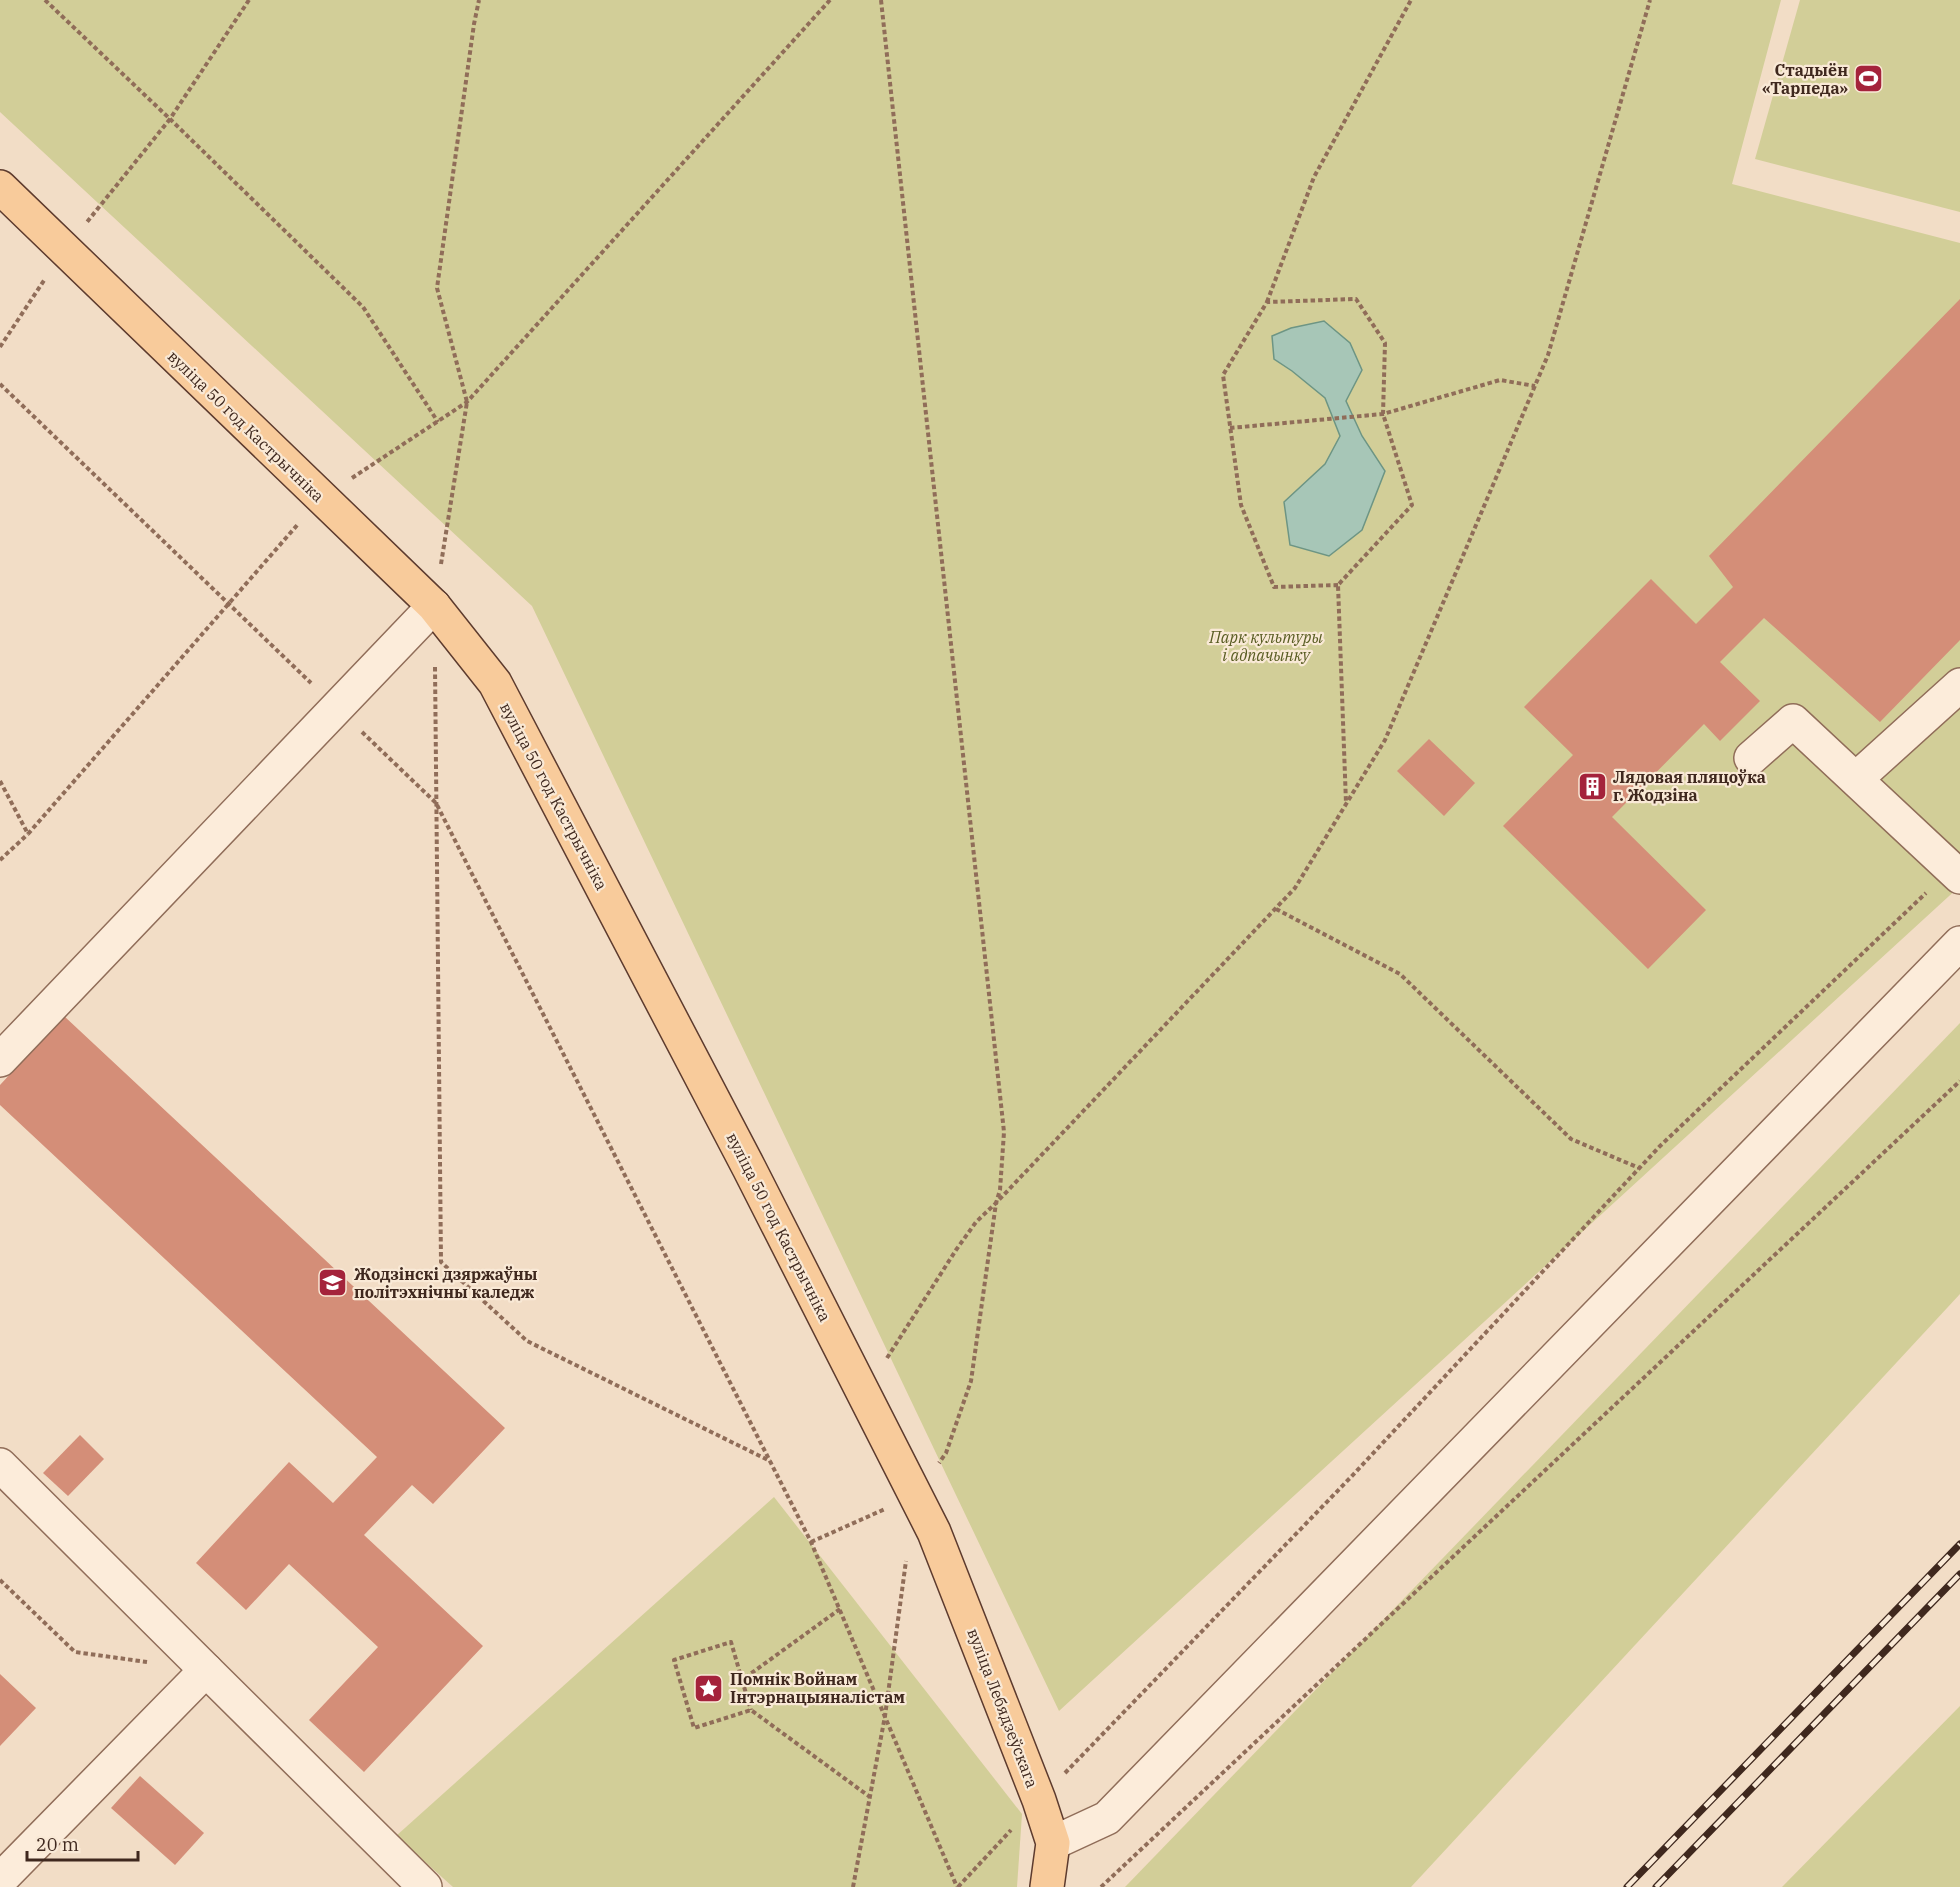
<svg xmlns="http://www.w3.org/2000/svg" width="1960" height="1887" font-family="'IBM Plex Serif',serif">
	<style>
		.green { fill: #d2ce98 }
		.water { fill: #a7c6b7; stroke: #6d9584; stroke-width: 1.5 }
		.building { fill: #d48e78 }
		.lines { fill: none; stroke-linecap: round; stroke-linejoin: round }
		.minor-casing { stroke: #906d59; stroke-width: 36 }
		.major-casing { stroke: #5d3b2e; stroke-width: 36 }
		.path { stroke: #906d59; stroke-width: 4; stroke-dasharray: 4.5 3; stroke-linecap: butt }
		.minor { stroke: #fcecda; stroke-width: 33 }
		.major { stroke: #f8cb9b; stroke-width: 33 }
		.rail-casing { stroke: #3f281e; stroke-width: 7 }
		.rail { stroke: #f9e9d6; stroke-width: 4.5; stroke-dasharray: 14; stroke-linecap: butt }
		.labels { text-anchor: middle; dominant-baseline: central; stroke-width: 4.5; stroke-linejoin: round; paint-order: stroke }
		.poi-label { font-size: 16px; font-weight: bold; fill: #3f281e; stroke: #f9e9d6; text-anchor: start }
		.street-label { font-size: 16px; fill: #3f281e; stroke: #f9e9d6 }
		.park-label { font-size: 16px; font-style: italic; fill: #595d23; stroke: #f9e9d6 }
	</style>
	<rect width="100%" height="100%" fill="#f2ddc6"/>
	<g class="green">
		<polygon points="0,0 1781,0 1732,184 1960,243 1960,886 1059,1711 532,606 0,112"/>
		<polygon points="1800,0 1960,0 1960,212 1755,159"/>
		<polygon points="1960,1023 1960,1294 1411,1887 1125,1887"/>
		<polygon points="774,1497 1022,1814 1017,1887 453,1887 396,1836"/>
		<polygon points="1960,1706 1960,1887 1782,1887"/>
	</g>
	<polygon class="water" points="1324,321 1350,343 1362,370 1346,401 1362,436 1385,471 1362,530 1329,556 1290,545 1284,502 1325,464 1340,436 1325,398 1292,371 1274,359 1272,336 1291,328"/>
	<g class="building">
		<polygon points="1960,299 1960,640 1880,722 1764,618 1720,662 1760,701 1720,741 1704,724 1612,817 1706,910 1648,969 1503,826 1573,755 1524,707 1651,579 1696,624 1733,587 1709,556"/>
		<polygon points="1429,739 1475,783 1444,816 1397,771"/>
		<polygon points="64,1016 505,1428 433,1504 412,1485 364,1535 483,1646 364,1772 309,1720 378,1647 289,1564 246,1610 196,1563 289,1462 333,1503 377,1457 0,1105 0,1085"/>
		<polygon points="80,1435 104,1459 68,1496 43,1473"/>
		<polygon points="0,1674 36,1708 0,1746"/>
		<polygon points="140,1776 204,1833 175,1865 111,1808"/>
	</g>
	<g class="lines">
		<defs>
			<g id="minor">
				<polyline points="1751,758 1793,721 1960,877"/>
				<polyline points="1856,779 1960,685"/>
				<polyline points="0,1060 434,606"/>
				<polyline points="0,1465 206,1670"/>
				<polyline points="1053,1843 1107,1818 1960,943"/>
				<polyline points="0,1880 206,1670 425,1887"/>
			</g>
			<polyline id="major" points="0,187 434,606 495,683 749,1168 934,1532 1039,1800 1053,1843 1047,1887"/>
		</defs>
		<use href="#minor" class="minor-casing"/>
		<use href="#major" class="major-casing"/>
		<g class="path">
			<polyline points="45,0 170,119 87,222"/>
			<polyline points="249,0 170,119 363,307 438,422"/>
			<polyline points="881,0 1004,1132 1000,1190 996,1203 971,1381 946,1453 939,1463"/>
			<polyline points="1267,302 1314,177 1411,0"/>
			<polyline points="0,347 45,279"/>
			<polyline points="0,384 311,683"/>
			<polyline points="1230,428 1383,414 1500,380 1535,386"/>
			<polyline points="352,478 467,402 830,0"/>
			<polyline points="441,564 467,402 437,288 474,24 479,0"/>
			<polyline points="1338,585 1274,587 1241,505 1223,375 1267,302 1356,299 1385,343 1383,414 1412,505 1338,585 1346,803"/>
			<polyline points="435,667 441,1262 527,1341 770,1461"/>
			<polyline points="362,732 436,803 811,1542 957,1887"/>
			<polyline points="0,781 28,834 299,523"/>
			<polyline points="0,860 28,834"/>
			<polyline points="1276,909 1400,974 1571,1139 1639,1168"/>
			<polyline points="887,1358 956,1250 976,1222 996,1203 1295,888 1385,740 1548,355 1650,0"/>
			<polyline points="811,1542 885,1509"/>
			<polyline points="0,1580 75,1652 147,1662"/>
			<polyline points="840,1609 742,1680 731,1642 674,1660 694,1728 751,1710 870,1797"/>
			<polyline points="742,1680 751,1710"/>
			<polyline points="1065,1773 1350,1478 1659,1147 1926,893"/>
			<polyline points="853,1887 885,1716 906,1561"/>
			<polyline points="958,1887 1011,1830"/>
			<polyline points="1101,1887 1960,1081"/>
		</g>
		<use href="#minor" class="minor"/>
		<use href="#major" class="major"/>
		<defs>
			<g id="rail">
				<polyline points="1627,1887 1960,1544"/>
				<polyline points="1656,1887 1960,1574"/>
			</g>
		</defs>
		<use href="#rail" class="rail-casing"/>
		<use href="#rail" class="rail"/>
	</g>
	<defs>
		<symbol id="stadium-square" viewBox="-11 -11 22 22"><rect x="-9" y="-9" width="18" height="18" rx="4" fill="#a4233b" stroke="#f9e9d6"/><path d="M0-5a6.5 5 0 1 0 0 10a6.5 5 0 1 0 0-10ZM-3.5-1.8h7v3.6h-7Z" fill="#fff"/></symbol>
		<symbol id="building-square" viewBox="-11 -11 22 22"><rect x="-9" y="-9" width="18" height="18" rx="4" fill="#a4233b" stroke="#f9e9d6"/><path d="M-4-6H4V6H1V3H-1V6H-4ZM-2.5-4.3h1.7v1.8h-1.7ZM.8-4.3h1.7v1.8H.8ZM-2.5-1h1.7V.8h-1.7ZM.8-1h1.7V.8H.8Z" fill="#fff"/></symbol>
		<symbol id="university-square" viewBox="-11 -11 22 22"><rect x="-9" y="-9" width="18" height="18" rx="4" fill="#a4233b" stroke="#f9e9d6"/><path d="M0-5L7-2L0 1L-7-2ZM-4 1L0 2.5L4 1V4Q0 6-4 4Z" fill="#fff"/></symbol>
		<symbol id="sight-square" viewBox="-11 -11 22 22"><rect x="-9" y="-9" width="18" height="18" rx="4" fill="#a4233b" stroke="#f9e9d6"/><path d="M0-6L1.8-2.2L6-1.7L2.9 1.2L3.7 5.4L0 3.3L-3.7 5.4L-2.9 1.2L-6-1.7L-1.8-2.2Z" fill="#fff"/></symbol>
	</defs>
	<g fill-rule="evenodd">
		<use href="#stadium-square" x="1852" y="62" width="33" height="33"/>
		<use href="#building-square" x="1576" y="770" width="33" height="33"/>
		<use href="#university-square" x="316" y="1266" width="33" height="33"/>
		<use href="#sight-square" x="692" y="1672" width="33" height="33"/>
	</g>
	<g class="labels">
		<g class="poi-label">
			<text x="1848" y="70" text-anchor="end">Стадыён<tspan x="1848" dy="18">«Тарпеда»</tspan></text>
			<text x="1613" y="777">Лядовая пляцоўка<tspan x="1613" dy="18">г. Жодзіна</tspan></text>
			<text x="354" y="1274">Жодзінскі дзяржаўны<tspan x="354" dy="18">політэхнічны каледж</tspan></text>
			<text x="730" y="1679">Помнік Войнам<tspan x="730" dy="18">Інтэрнацыяналістам</tspan></text>
		</g>
		<g class="street-label">
			<text transform="translate(246 426) rotate(44)">вуліца 50 год Кастрычніка</text>
			<text transform="translate(554 796) rotate(62)">вуліца 50 год Кастрычніка</text>
			<text transform="translate(779 1227) rotate(63)">вуліца 50 год Кастрычніка</text>
			<text transform="translate(1003 1708) rotate(69)">вуліца Лебядзеўскага</text>
		</g>
		<g class="park-label">
			<text x="1266" y="637">Парк культуры<tspan x="1266" dy="18">і адпачынку</tspan></text>
		</g>
	</g>
	<path d="M27 1851v9h111v-9" fill="none" stroke="#3f281e" stroke-width="3"/>
	<text x="36" y="1851" font-size="18" fill="#3f281e" stroke="#f9e9d6" stroke-width="4.5" paint-order="stroke">20 m</text>
</svg>
